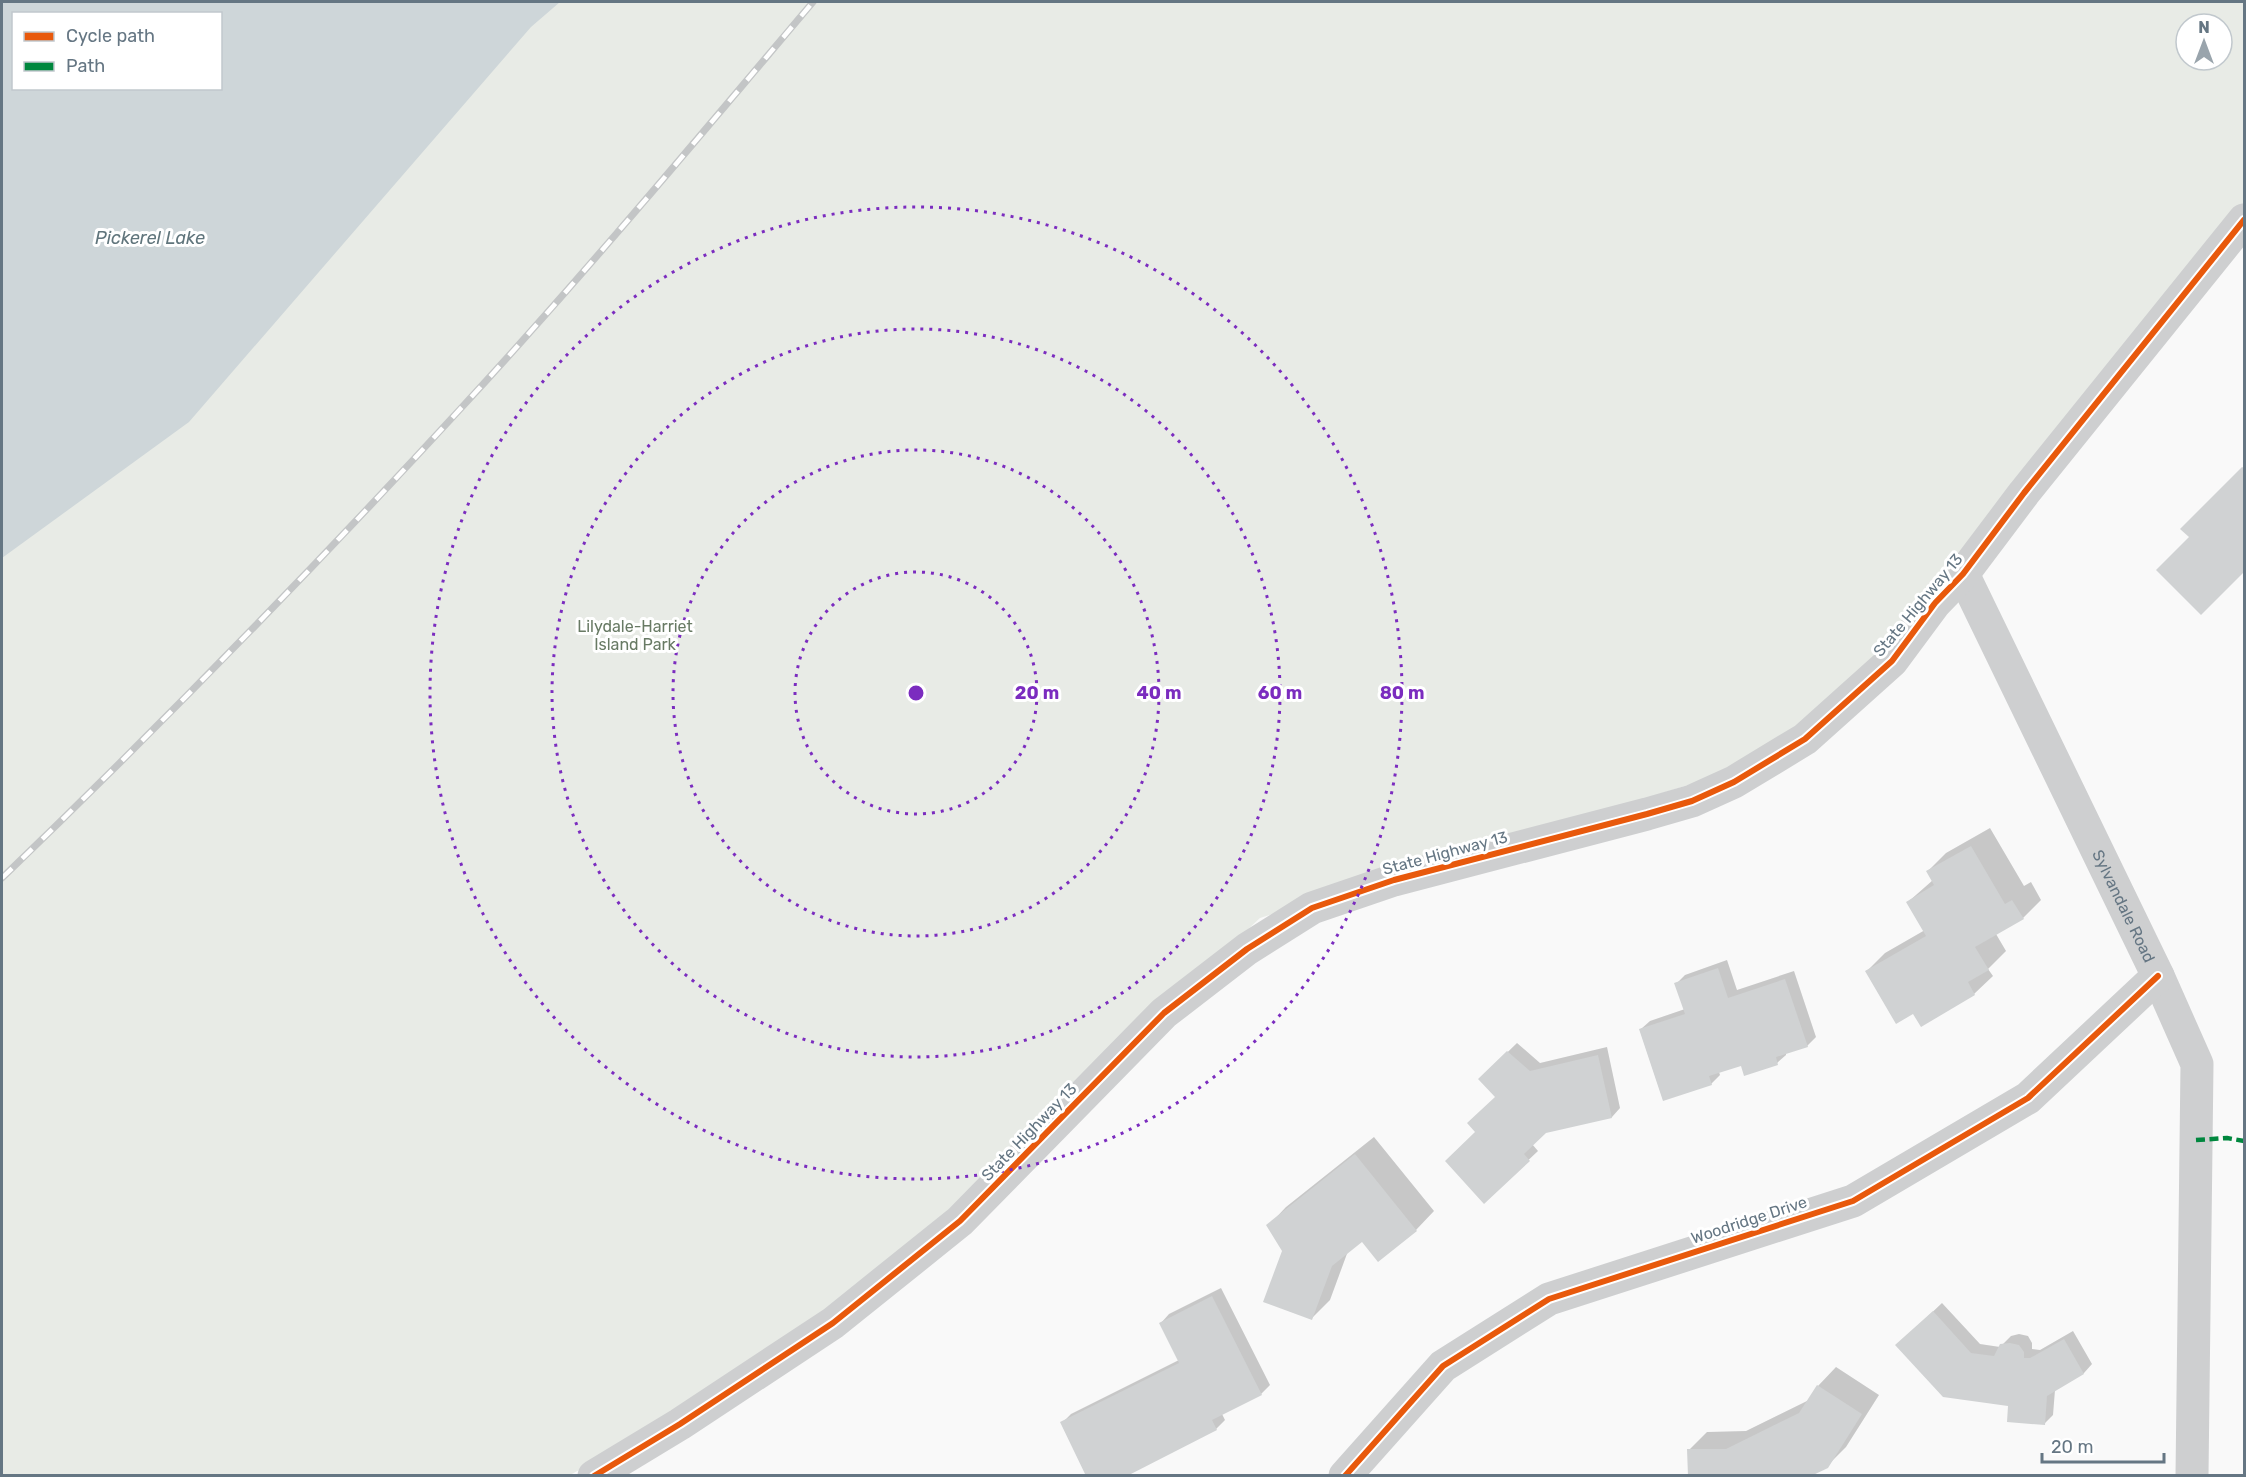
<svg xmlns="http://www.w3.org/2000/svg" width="2246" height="1477" font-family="Rubik,sans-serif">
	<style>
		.green { fill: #e8ebe6; fill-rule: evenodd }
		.water { fill: #ced6d9; fill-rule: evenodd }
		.shadow { fill: #0003 }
		.building { fill: #d0d2d3 }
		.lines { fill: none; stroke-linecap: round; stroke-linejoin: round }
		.minor { stroke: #cecfd0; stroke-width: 33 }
		.tertiary { stroke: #cecfd0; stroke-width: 33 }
		.rail-casing { stroke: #c3c5c6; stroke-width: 7 }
		.rail { stroke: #fff; stroke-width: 4.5; stroke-dasharray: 14; stroke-linecap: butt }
		.quiet { stroke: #00873e; stroke-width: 4.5; stroke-dasharray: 9 4.5; stroke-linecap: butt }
		.cycleway-casing { stroke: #fff; stroke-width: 10 }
		.cycleway { stroke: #e8590c; stroke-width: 6 }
		.ring { fill: none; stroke: #7b2cbf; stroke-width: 3; stroke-dasharray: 3 6 }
		.labels { text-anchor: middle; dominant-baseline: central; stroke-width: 6; stroke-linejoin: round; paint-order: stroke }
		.street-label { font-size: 16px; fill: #657683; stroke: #fff }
		.park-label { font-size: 16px; fill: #687a64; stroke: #fff }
		.water-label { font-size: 18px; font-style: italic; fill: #60757c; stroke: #fff }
		.centre { fill: #7b2cbf; stroke: #fff; stroke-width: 3 }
		.ring-label { font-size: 18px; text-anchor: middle; font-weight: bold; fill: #7b2cbf; stroke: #fff; stroke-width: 6; stroke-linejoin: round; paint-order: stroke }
	</style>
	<rect width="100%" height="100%" fill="#f9f9f9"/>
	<path class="green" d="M2,2H2244V236L1804,749L1260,918L798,1351L570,1475L2,1476ZM14,14H220V88H14ZM2186,24H2222V60H2186Z"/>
	<path class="water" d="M2,2H560L531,27L189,422L2,558ZM14,14H220V88H14Z"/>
	<g class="shadow">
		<polygon points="2244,466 2244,570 2201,613 2191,537 2182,529"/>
		<polygon points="1990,828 2024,886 2031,882 2041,900 2023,918 1996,934 2006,951 1988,969 1993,976 1974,994 1914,1011 1867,971 1885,953 1925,930 1908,902 1933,880 1928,871 1946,853"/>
		<polygon points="1727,960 1737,990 1794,971 1816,1037 1807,1046 1786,1053 1786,1055 1777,1063 1742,1064 1719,1072 1720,1075 1711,1084 1641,1029 1650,1021 1685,1009 1676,984 1685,975"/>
		<polygon points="1517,1043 1540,1063 1607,1047 1620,1108 1612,1117 1545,1132 1532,1144 1538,1151 1484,1202 1477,1132 1497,1097 1480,1079"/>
		<polygon points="1374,1137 1434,1211 1416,1230 1362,1239 1348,1251 1330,1300 1311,1319 1284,1251 1268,1226 1286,1207"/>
		<polygon points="1221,1288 1270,1385 1261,1394 1222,1414 1225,1420 1216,1429 1062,1423 1071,1414 1179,1360 1161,1323 1169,1314"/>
		<polygon points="1942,1303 1980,1344 2000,1347 2011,1336 2019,1334 2028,1336 2032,1343 2032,1349 2040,1350 2073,1331 2092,1364 2084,1373 2055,1390 2053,1415 2044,1424 2010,1405 1906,1337"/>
		<polygon points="1836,1367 1879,1395 1846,1447 1827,1466 1689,1450 1707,1432 1746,1431 1809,1400 1818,1386"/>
	</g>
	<g class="building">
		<polygon points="2242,467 2244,470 2244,572 2201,615 2156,570 2189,537 2180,529"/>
		<polygon points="1971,846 2005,904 2012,900 2024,919 1975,947 1989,970 1968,982 1975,995 1921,1027 1913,1014 1896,1024 1865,971 1926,936 1906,902 1934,885 1926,871"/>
		<polygon points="1718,968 1728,998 1785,979 1808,1047 1776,1057 1778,1065 1744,1076 1741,1066 1709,1076 1712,1085 1663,1101 1639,1029 1685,1014 1674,983"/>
		<polygon points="1507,1051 1530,1071 1598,1055 1612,1118 1546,1133 1524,1154 1530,1161 1484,1204 1445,1161 1475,1132 1467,1123 1495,1097 1478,1079"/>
		<polygon points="1355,1154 1417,1231 1378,1262 1362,1242 1332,1266 1312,1320 1263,1302 1282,1251 1266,1225"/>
		<polygon points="1212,1296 1262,1395 1212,1420 1217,1430 1127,1476 1086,1476 1060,1422 1179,1363 1159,1323"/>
		<polygon points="1933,1311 1971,1353 1994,1356 2000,1344 2010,1343 2019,1345 2024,1352 2024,1358 2030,1358 2064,1339 2084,1374 2047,1396 2045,1425 2007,1422 2008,1406 1943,1397 1895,1345"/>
		<polygon points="1817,1385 1862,1414 1828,1468 1811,1476 1688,1476 1687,1449 1726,1449 1799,1413"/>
	</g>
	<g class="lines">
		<g class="minor">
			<path id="s1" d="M1963,574L2158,976L2197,1064L2192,1476"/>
			<polyline points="1345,1476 1443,1366 1549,1299 1853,1201 2028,1098 2158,976"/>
		</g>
		<polyline class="tertiary" points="594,1476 680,1424 833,1323 960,1221 1164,1013 1247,949 1312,908 1394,880 1647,814 1692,801 1734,782 1805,739 1892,661 1935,603 1963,574 2024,493 2244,220"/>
		<defs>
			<path id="rail" d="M2,878C160,726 314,568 463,406C584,275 698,138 813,2"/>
		</defs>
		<use href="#rail" class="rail-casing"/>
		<use href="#rail" class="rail"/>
		<polyline class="quiet" points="2196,1140 2227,1138 2244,1141"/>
		<defs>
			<g id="cycleway">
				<polyline points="594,1476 680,1424 833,1323 960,1221 1164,1013 1247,949 1312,908 1394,880 1647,814 1692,801 1734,782 1805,739 1892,661 1935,603 1963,574 2024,493 2244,220"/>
				<polyline points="1345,1476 1443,1366 1549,1299 1853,1201 2028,1098 2158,976"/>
			</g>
		</defs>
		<use href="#cycleway" class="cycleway-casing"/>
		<use href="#cycleway" class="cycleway"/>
	</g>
	<g class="ring">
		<circle cx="916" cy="693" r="121"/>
		<circle cx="916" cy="693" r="243"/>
		<circle cx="916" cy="693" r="364"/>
		<circle cx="916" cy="693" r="486"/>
	</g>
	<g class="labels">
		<g class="street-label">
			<text transform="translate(1918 605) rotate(-50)">State Highway 13</text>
			<text transform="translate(1445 853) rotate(-15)">State Highway 13</text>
			<text stroke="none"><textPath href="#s1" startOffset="369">Sylvandale Road</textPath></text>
			<text transform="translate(1029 1132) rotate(-46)">State Highway 13</text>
			<text transform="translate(1749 1220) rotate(-18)">Woodridge Drive</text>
		</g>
		<g class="park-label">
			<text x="635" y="626">Lilydale-Harriet<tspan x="635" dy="18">Island Park</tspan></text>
		</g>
		<g class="water-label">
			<text x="150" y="238">Pickerel Lake</text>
		</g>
	</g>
	<circle cx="916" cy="693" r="9" class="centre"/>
	<g class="ring-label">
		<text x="1037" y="699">20 m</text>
		<text x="1159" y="699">40 m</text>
		<text x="1280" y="699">60 m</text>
		<text x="1402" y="699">80 m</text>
	</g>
	<rect width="2246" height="1477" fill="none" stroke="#657683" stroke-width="6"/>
	<rect x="12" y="12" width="210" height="78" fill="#ffffff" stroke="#c1c8cd" stroke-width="1.5"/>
	<rect x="24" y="32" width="30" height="9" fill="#e8590c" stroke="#c1c8cd" stroke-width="1.5"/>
	<text x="66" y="42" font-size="18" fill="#657683">Cycle path</text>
	<rect x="24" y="62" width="30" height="9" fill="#00873e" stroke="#c1c8cd" stroke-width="1.5"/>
	<text x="66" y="72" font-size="18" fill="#657683">Path</text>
	<g transform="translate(2204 42)"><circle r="28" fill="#ffffff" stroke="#c1c8cd" stroke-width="1.5"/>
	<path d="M0-4.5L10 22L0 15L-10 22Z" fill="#99a4ac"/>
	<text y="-9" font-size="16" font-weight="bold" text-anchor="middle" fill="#657683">N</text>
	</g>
	<path d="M2042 1453v9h122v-9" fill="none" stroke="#657683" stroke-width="3"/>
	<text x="2051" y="1453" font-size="18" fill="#657683" stroke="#ffffff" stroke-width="4.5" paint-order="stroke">20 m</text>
</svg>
